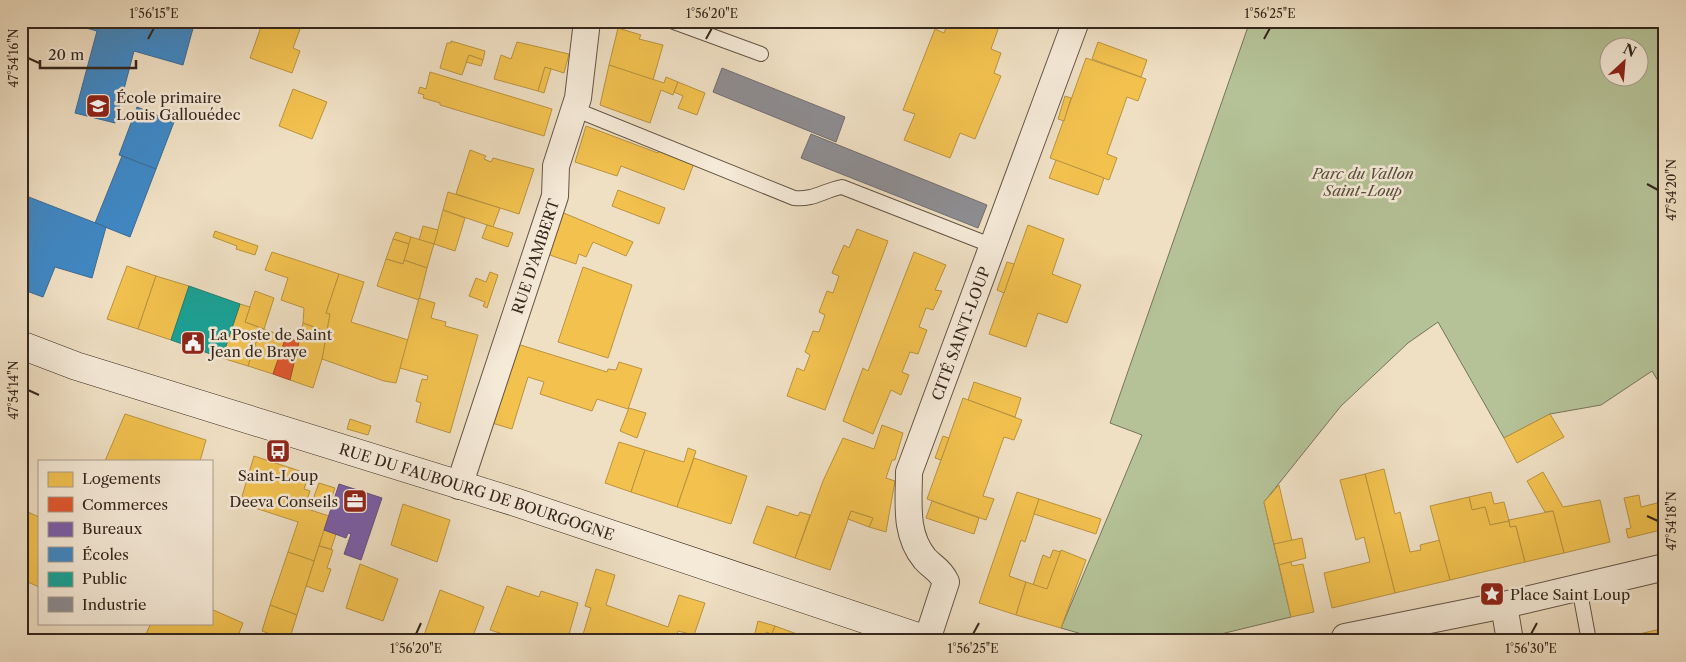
<svg xmlns="http://www.w3.org/2000/svg" width="1686" height="662" font-family="'Libre Caslon Text',serif">
	<style>
		.green { fill: #b5c297; stroke: #75745a; fill-rule: evenodd }
		.homes { fill: #f2c14e; stroke: #b9933f }
		.shops { fill: #e4572e; stroke: #b04929 }
		.offices { fill: #7b5ea7; stroke: #664e7d }
		.schools { fill: #3f88c5; stroke: #3c6b92 }
		.public { fill: #17a398; stroke: #207e73 }
		.industry { fill: #8d8d92; stroke: #736e6f }
		.lines { fill: none; stroke-linecap: round; stroke-linejoin: round }
		.service-casing { stroke: #645546; stroke-width: 16 }
		.minor-casing { stroke: #645546; stroke-width: 28 }
		.secondary-casing { stroke: #35271c; stroke-width: 29 }
		.service { stroke: #f5ead8; stroke-width: 14 }
		.minor { stroke: #f5ead8; stroke-width: 26 }
		.secondary { stroke: #f5ead8; stroke-width: 28 }
		.ticks { fill: none; stroke: #35271c; stroke-width: 2 }
		.labels { text-anchor: middle; dominant-baseline: central; stroke-width: 5; stroke-linejoin: round; paint-order: stroke }
		.poi-label { font-size: 15px; fill: #35271c; stroke: #f5ead8; text-anchor: start }
		.park-label { font-size: 15px; font-style: italic; fill: #554e3b; stroke: #f5ead8 }
		.street-label { font-size: 15px; fill: #35271c; stroke: #f5ead8 }
		.neatline { fill: none; stroke: #35271c; stroke-width: 2 }
		.ticks-label { font-size: 12px; text-anchor: middle; fill: #35271c }
	</style>
	<rect width="100%" height="100%" fill="#efdfc3"/>
	<filter id="stains"><feTurbulence type="fractalNoise" baseFrequency=".004" numOctaves="4"/><feColorMatrix values="0 0 0 0 .2 0 0 0 0 .09 0 0 0 0 .02 0 0 0 .5 -.17"/></filter>
	<radialGradient id="worn" r=".72"><stop offset=".6" stop-color="#630" stop-opacity="0"/><stop offset="1" stop-color="#630" stop-opacity=".3"/></radialGradient>
	<path class="green" d="M1250,21H1665V392L1652,371L1601,405L1550,414L1504,438L1438,322L1408,343L1341,406L1264,502L1291,617L1192,641H1106L1061,628L1142,435L1110,423ZM1608,48H1638V78H1608Z"/>
	<g class="homes">
		<polygon points="263,21 303,21 293,48 300,51 292,73 250,58"/>
		<polygon points="752,21 771,21 768,28"/>
		<polygon points="949,21 1001,21 991,49 1001,53 994,73 1001,76 975,139 960,133 950,158 904,140 915,114 903,110 935,29 944,33"/>
		<polygon points="618,28 641,35 639,39 663,45 653,80 609,65"/>
		<polygon points="451,41 485,51 483,60 469,55 462,75 440,68 447,43 451,43"/>
		<polygon points="517,42 569,54 564,73 545,67 538,91 494,79 501,55 511,59"/>
		<polygon points="1098,42 1147,60 1141,77 1092,59"/>
		<polygon points="469,55 483,60 481,66 466,62"/>
		<polygon points="1086,58 1146,79 1138,101 1127,97 1107,154 1117,158 1109,180 1050,158"/>
		<polygon points="609,65 664,83 666,77 678,82 673,95 661,90 650,123 600,105"/>
		<polygon points="545,67 551,69 544,93 538,91"/>
		<polygon points="430,72 552,109 544,136 440,105 440,103 423,98 424,95 418,93 420,87 426,89"/>
		<polygon points="678,82 705,93 697,115 678,108 683,96 674,92"/>
		<polygon points="293,89 327,102 312,139 279,126"/>
		<polygon points="1065,96 1071,98 1064,121 1058,119"/>
		<polygon points="586,126 658,153 659,150 694,163 684,190 621,166 617,176 575,162"/>
		<polygon points="470,150 486,156 484,159 491,162 493,158 534,169 519,214 456,194"/>
		<polygon points="1056,160 1104,178 1098,195 1049,178"/>
		<polygon points="618,190 665,208 659,224 612,206"/>
		<polygon points="448,192 500,208 493,227 443,210"/>
		<polygon points="443,210 465,218 455,251 434,244"/>
		<polygon points="559,211 633,242 626,256 593,242 586,257 579,254 576,264 544,253"/>
		<polygon points="487,225 513,233 508,247 482,238"/>
		<polygon points="1028,225 1064,239 1052,274 1081,285 1067,323 1038,313 1026,347 989,334"/>
		<polygon points="423,226 438,230 434,244 419,240"/>
		<polygon points="857,229 888,241 825,410 787,396 797,368 804,371 810,355 805,352 813,331 819,332 825,315 819,312 827,291 833,293 839,276 832,273 844,245 849,248"/>
		<polygon points="215,231 258,246 255,255 236,249 237,246 213,237"/>
		<polygon points="396,232 411,237 409,244 393,239"/>
		<polygon points="411,237 434,244 427,268 404,260"/>
		<polygon points="393,239 409,244 403,264 386,259"/>
		<polygon points="272,252 339,274 326,313 330,314 327,332 303,323 304,308 281,300 288,278 265,270"/>
		<polygon points="914,252 946,265 935,290 942,291 933,310 926,308 919,327 927,330 918,354 910,352 902,372 909,375 901,395 891,390 873,434 843,421 863,368 868,371"/>
		<polygon points="386,259 403,264 404,260 427,268 419,300 377,286"/>
		<polygon points="1007,262 1014,264 1004,293 997,290"/>
		<polygon points="127,266 156,276 138,329 107,319"/>
		<polygon points="583,267 632,285 608,358 558,342"/>
		<polygon points="490,272 498,275 487,308 483,306 485,302 469,296 476,278 486,282"/>
		<polygon points="339,274 364,282 351,322 408,340 396,383 384,381 322,359 330,314 326,313"/>
		<polygon points="156,276 189,286 171,340 138,329"/>
		<polygon points="255,291 274,298 264,329 245,322"/>
		<polygon points="419,298 435,303 431,318 446,322 445,326 478,335 450,433 416,422 421,403 416,401 422,379 427,380 428,376 400,368"/>
		<polygon points="240,304 250,307 245,322 261,328 248,366 222,358"/>
		<polygon points="303,323 327,332 322,359 313,388 290,380"/>
		<polygon points="261,328 286,337 273,374 248,366"/>
		<polygon points="514,343 607,372 608,369 616,370 619,362 642,369 628,409 597,399 592,411 540,394 544,382 528,377 512,429 492,423"/>
		<polygon points="974,382 1021,398 1015,417 968,400"/>
		<polygon points="963,398 1022,420 1014,440 1004,437 983,496 994,499 986,520 927,499"/>
		<polygon points="629,408 646,413 637,438 620,431"/>
		<polygon points="125,414 206,440 200,461 105,461"/>
		<polygon points="1550,414 1564,437 1517,463 1504,438"/>
		<polygon points="350,419 371,426 368,435 347,429"/>
		<polygon points="882,425 903,433 895,460 892,460 886,478 895,481 886,532 869,527 873,518 851,511 830,570 795,558 823,481 843,438 874,449"/>
		<polygon points="943,436 949,438 941,460 935,458"/>
		<polygon points="619,442 645,450 631,492 605,483"/>
		<polygon points="269,443 290,449 287,459 266,452"/>
		<polygon points="688,448 696,451 677,507 631,492 645,450 684,462"/>
		<polygon points="254,456 309,474 304,489 310,491 306,503 300,502 298,506 329,516 314,561 288,552 298,522 240,503"/>
		<polygon points="694,458 747,476 731,524 677,507"/>
		<polygon points="1384,469 1395,514 1400,512 1410,552 1421,550 1420,545 1440,540 1450,580 1395,593 1365,474"/>
		<polygon points="1543,472 1563,507 1600,500 1610,542 1564,553 1553,511 1545,512 1527,481"/>
		<polygon points="1365,474 1395,593 1332,608 1324,573 1370,562 1364,537 1356,540 1340,480"/>
		<polygon points="319,483 335,488 329,505 313,499"/>
		<polygon points="1279,485 1292,541 1274,544 1264,502"/>
		<polygon points="1017,492 1039,499 1025,542 1021,540 1009,576 1026,582 1016,615 979,603"/>
		<polygon points="1491,492 1494,504 1504,502 1509,521 1490,525 1485,507 1472,510 1469,497"/>
		<polygon points="1639,495 1641,507 1665,501 1665,529 1628,538 1626,529 1631,528 1624,498"/>
		<polygon points="1469,497 1472,510 1485,507 1490,525 1509,521 1510,527 1516,526 1525,562 1450,580 1430,506"/>
		<polygon points="1039,499 1101,519 1096,534 1034,514"/>
		<polygon points="932,501 979,518 974,534 926,518"/>
		<polygon points="403,504 450,520 437,562 391,545"/>
		<polygon points="767,506 798,516 800,512 810,515 795,558 753,543"/>
		<polygon points="21,509 39,517 39,587 21,579"/>
		<polygon points="851,511 873,518 869,527 848,519"/>
		<polygon points="1553,511 1564,553 1525,562 1516,526 1510,527 1509,520"/>
		<polygon points="324,530 336,534 331,549 319,546"/>
		<polygon points="1302,538 1306,558 1279,565 1274,544"/>
		<polygon points="319,546 333,550 327,568 331,569 323,592 306,586"/>
		<polygon points="1053,550 1061,552 1047,589 1033,585 1043,555 1050,558"/>
		<polygon points="1061,550 1086,560 1061,628 1016,615 1026,582 1047,589"/>
		<polygon points="288,552 314,561 297,615 270,605"/>
		<polygon points="1291,562 1292,566 1303,564 1314,612 1291,617 1279,565"/>
		<polygon points="360,564 398,579 383,621 346,608"/>
		<polygon points="596,569 615,575 606,605 668,627 679,595 705,603 694,635 678,631 675,641 581,641 591,608 585,606"/>
		<polygon points="507,586 539,597 541,591 578,603 567,641 525,641 490,630"/>
		<polygon points="440,590 484,607 471,641 422,641"/>
		<polygon points="270,605 297,615 289,641 262,631"/>
		<polygon points="211,609 243,623 236,641 143,641 151,623 211,623"/>
		<polygon points="758,621 775,626 772,634 766,632 763,641 753,641"/>
		<polygon points="775,626 797,634 795,641 772,634"/>
		<polygon points="1665,628 1665,641 1609,641"/>
	</g>
	<polygon class="shops" points="286,337 299,342 290,380 273,374"/>
	<polygon class="offices" points="339,484 382,498 361,560 344,554 351,534 348,533 346,538 324,530"/>
	<g class="schools">
		<polygon points="61,21 195,21 183,65 134,51 115,123 75,113 97,31"/>
		<polygon points="137,107 174,122 156,169 119,155"/>
		<polygon points="122,156 156,169 130,237 95,223"/>
		<polygon points="21,194 106,227 92,278 55,267 43,297 21,289"/>
	</g>
	<polygon class="public" points="189,286 240,304 222,358 171,340"/>
	<g class="industry">
		<polygon points="722,68 845,117 836,142 713,92"/>
		<polygon points="811,134 987,205 978,228 801,158"/>
	</g>
	<g class="lines">
		<defs>
			<g id="service">
				<polyline points="671,21 761,54"/>
				<path d="M574,109L794,198C814,200 822,191 842,187L993,246"/>
				<polyline points="1579,587 1589,641"/>
			</g>
			<g id="minor">
				<path id="s1" d="M459,486L555,196L556,166L578,98L587,21"/>
				<polyline points="1504,605 1510,641"/>
				<polyline points="1345,637 1504,605 1665,567"/>
				<path id="s2" d="M927,640L946,582C940,569 933,568 925,559C904,534 909,502 909,472L1076,21"/>
			</g>
			<g id="secondary">
				<path id="s3" d="M21,345L76,366L515,502L930,641"/>
			</g>
		</defs>
		<use href="#service" class="service-casing"/>
		<use href="#minor" class="minor-casing"/>
		<use href="#secondary" class="secondary-casing"/>
		<use href="#service" class="service"/>
		<use href="#minor" class="minor"/>
		<use href="#secondary" class="secondary"/>
	</g>
	<path class="ticks" d="M148,39L154,28M706,39L712,28M1264,39L1270,28M28,58L39,63M1647,184L1658,190M28,390L39,395M1647,516L1658,521M416,634L421,623M973,634L979,623M1531,634L1537,623"/>
	<defs>
		<symbol id="school-square" viewBox="-11 -11 22 22"><rect x="-9" y="-9" width="18" height="18" rx="4" fill="#8f2418" stroke="#f5ead8"/><path d="M0-5L7-2L0 1L-7-2ZM-4 1L0 2.5L4 1V4Q0 6-4 4Z" fill="#fff"/></symbol>
		<symbol id="civic-square" viewBox="-11 -11 22 22"><rect x="-9" y="-9" width="18" height="18" rx="4" fill="#8f2418" stroke="#f5ead8"/><path d="M-.6-6.5H3V-4.5H.6V-3L4-1V1h2V6H-6V1h2V-1L-.6-3ZM-1.2 2.5V6h2.4V2.5Z" fill="#fff"/></symbol>
		<symbol id="bus-square" viewBox="-11 -11 22 22"><rect x="-9" y="-9" width="18" height="18" rx="4" fill="#8f2418" stroke="#f5ead8"/><path d="M-5-6H5V4H4V6H2V4H-2V6H-4V4H-5ZM-3.5-4V0h7V-4ZM-3.5 1.2v1.5H-2V1.2ZM2 1.2v1.5H3.5V1.2Z" fill="#fff"/></symbol>
		<symbol id="office-square" viewBox="-11 -11 22 22"><rect x="-9" y="-9" width="18" height="18" rx="4" fill="#8f2418" stroke="#f5ead8"/><path d="M-6-3h4V-5.5h4V-3h4V5H-6ZM-1-4.5V-3h2v-1.5ZM-6 0V1H6V0Z" fill="#fff"/></symbol>
		<symbol id="sight-square" viewBox="-11 -11 22 22"><rect x="-9" y="-9" width="18" height="18" rx="4" fill="#8f2418" stroke="#f5ead8"/><path d="M0-6L1.8-2.2L6-1.7L2.9 1.2L3.7 5.4L0 3.3L-3.7 5.4L-2.9 1.2L-6-1.7L-1.8-2.2Z" fill="#fff"/></symbol>
	</defs>
	<g fill-rule="evenodd">
		<use href="#school-square" x="84" y="92" width="28" height="28"/>
		<use href="#civic-square" x="179" y="329" width="28" height="28"/>
		<use href="#bus-square" x="264" y="437" width="28" height="28"/>
		<use href="#office-square" x="341" y="487" width="28" height="28"/>
		<use href="#sight-square" x="1478" y="580" width="28" height="28"/>
	</g>
	<g class="labels">
		<g class="poi-label">
			<text x="116" y="97">École primaire<tspan x="116" dy="17">Louis Gallouédec</tspan></text>
			<text x="210" y="334">La Poste de Saint<tspan x="210" dy="17">Jean de Braye</tspan></text>
			<text x="278" y="475" text-anchor="middle">Saint-Loup</text>
			<text x="338" y="501" text-anchor="end">Deeva Conseils</text>
			<text x="1510" y="594">Place Saint Loup</text>
		</g>
		<g class="park-label">
			<text x="1363" y="173">Parc du Vallon<tspan x="1363" dy="17">Saint-Loup</tspan></text>
		</g>
		<g class="street-label">
			<text stroke="none"><textPath href="#s1" startOffset="242">RUE D'AMBERT</textPath></text>
			<text stroke="none"><textPath href="#s2" startOffset="331">CITÉ SAINT-LOUP</textPath></text>
			<text stroke="none"><textPath href="#s3" startOffset="479">RUE DU FAUBOURG DE BOURGOGNE</textPath></text>
		</g>
	</g>
	<rect width="1686" height="662" fill="none" stroke="#efdfc3" stroke-width="55"/>
	<rect x="38" y="460" width="175" height="165" fill="#f5ead8" stroke="#a89c8d"/>
	<rect x="48" y="472" width="25" height="15" fill="#f2c14e" stroke="#a89c8d"/>
	<text x="82" y="484" font-size="15" fill="#35271c">Logements</text>
	<rect x="48" y="497" width="25" height="15" fill="#e4572e" stroke="#a89c8d"/>
	<text x="82" y="510" font-size="15" fill="#35271c">Commerces</text>
	<rect x="48" y="522" width="25" height="15" fill="#7b5ea7" stroke="#a89c8d"/>
	<text x="82" y="534" font-size="15" fill="#35271c">Bureaux</text>
	<rect x="48" y="547" width="25" height="15" fill="#3f88c5" stroke="#a89c8d"/>
	<text x="82" y="560" font-size="15" fill="#35271c">Écoles</text>
	<rect x="48" y="572" width="25" height="15" fill="#17a398" stroke="#a89c8d"/>
	<text x="82" y="584" font-size="15" fill="#35271c">Public</text>
	<rect x="48" y="597" width="25" height="15" fill="#8d8d92" stroke="#a89c8d"/>
	<text x="82" y="610" font-size="15" fill="#35271c">Industrie</text>
	<g transform="translate(1624 62) rotate(26)"><circle r="24" fill="#f5ead8" stroke="#a89c8d"/>
	<path d="M0-4L9 19L0 12L-9 19Z" fill="#8f2418"/>
	<text y="-8" font-size="14" font-weight="bold" text-anchor="middle" fill="#35271c">N</text>
	</g>
	<path d="M40 60v8h96v-8" fill="none" stroke="#35271c" stroke-width="2.5"/>
	<text x="48" y="60" font-size="15" fill="#35271c" stroke="#f5ead8" stroke-width="4" paint-order="stroke">20 m</text>
	<rect x="28" y="28" width="1630" height="606" class="neatline"/>
	<g class="ticks-label">
		<text x="154" y="18">1°56'15"E</text>
		<text x="712" y="18">1°56'20"E</text>
		<text x="1270" y="18">1°56'25"E</text>
		<text transform="translate(14 58) rotate(-90)" y="4">47°54'16"N</text>
		<text transform="translate(1672 190) rotate(-90)" y="4">47°54'20"N</text>
		<text transform="translate(14 390) rotate(-90)" y="4">47°54'14"N</text>
		<text transform="translate(1672 521) rotate(-90)" y="4">47°54'18"N</text>
		<text x="416" y="653">1°56'20"E</text>
		<text x="973" y="653">1°56'25"E</text>
		<text x="1531" y="653">1°56'30"E</text>
	</g>
	<rect width="100%" height="100%" filter="url(#stains)"/>
	<rect width="100%" height="100%" fill="url(#worn)"/>
</svg>
